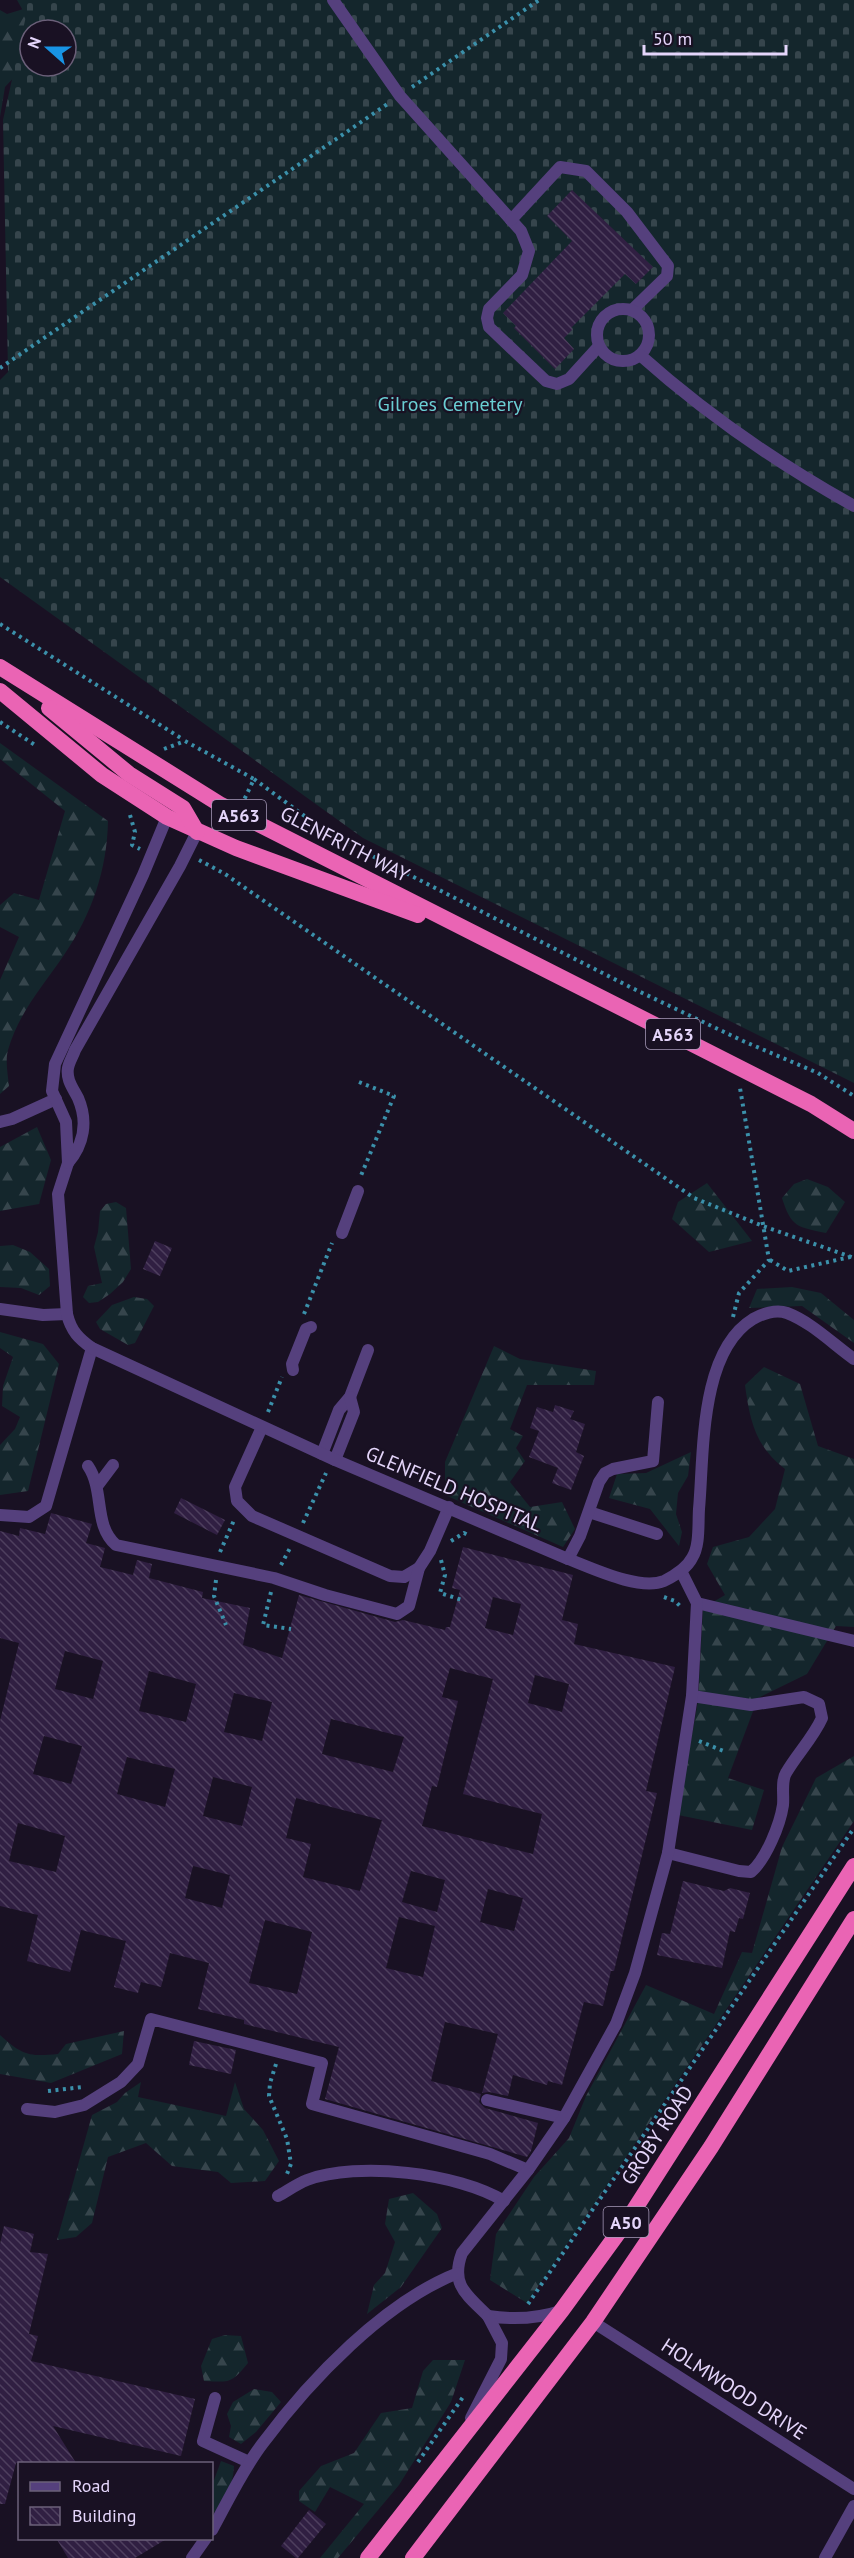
<svg xmlns="http://www.w3.org/2000/svg" width="854" height="2558" font-family="'PT Sans',sans-serif">
	<style>
		.forest { fill: url(#forest-firs) }
		.cemetery { fill: url(#cemetery-stones); fill-rule: evenodd }
		.building { fill: url(#building-back-hatch); fill-rule: evenodd }
		.lines { fill: none; stroke-linecap: round; stroke-linejoin: round }
		.path { stroke: #3b90aa; stroke-width: 4; stroke-dasharray: 3 4.5; stroke-linecap: butt }
		.service { stroke: #55407d; stroke-width: 12 }
		.minor { stroke: #55407d; stroke-width: 12 }
		.trunk { stroke: #ea64b4; stroke-width: 16 }
		.labels { text-anchor: middle; dominant-baseline: central; stroke-width: 4.5; stroke-linejoin: round; paint-order: stroke }
		.shield { fill: #191123; stroke: #a89bba; stroke-width: 1.5 }
		.shield-label { font-size: 18px; font-weight: bold; fill: #e5d6fb }
		.park-label { font-size: 20px; fill: #6aced3; stroke: #191123 }
		.street-label { font-size: 20px; fill: #e5d6fb; stroke: #191123 }
	</style>
	<defs>
		<pattern id="forest-firs" width="22" height="20" patternUnits="userSpaceOnUse" patternTransform="scale(1.5)"><rect width="22" height="20" fill="#14262c"/><path d="M5 1l3.5 6h-7zM16 11l3.5 6h-7z" fill="#36454c"/></pattern>
		<pattern id="cemetery-stones" width="16" height="16" patternUnits="userSpaceOnUse" patternTransform="scale(1.5)"><rect width="16" height="16" fill="#14262c"/><path d="M2 7V4a2 2 0 0 1 4 0v3zM10 15v-3a2 2 0 0 1 4 0v3z" fill="#36454c"/></pattern>
		<pattern id="building-back-hatch" width="6" height="6" patternUnits="userSpaceOnUse" patternTransform="scale(1.5)"><rect width="6" height="6" fill="#301f42"/><path d="M-1 5l2 2M0 0l6 6M5-1l2 2" fill="none" stroke="#4e3f5e"/></pattern>
	</defs>
	<rect width="100%" height="100%" fill="#191123"/>
	<g class="forest">
		<polygon points="104,0 66,30 30,30 30,60 5,87 0,117 0,10 7,14 30,7"/>
		<path d="M0,743L108,821C107,870 92,914 64,955C43,986 19,1012 8,1050C5,1061 8,1075 9,1086L0,1094V980L19,937L0,927V905L14,893L39,900L65,811L0,759Z"/>
		<polygon points="37,1127 51,1160 39,1204 0,1211 0,1147"/>
		<path d="M807,1179L828,1187L845,1202L826,1233C797,1227 791,1227 782,1198L794,1184Z"/>
		<polygon points="707,1183 752,1241 709,1252 672,1219 678,1202"/>
		<polygon points="116,1202 126,1208 131,1269 123,1282 110,1294 98,1302 89,1303 83,1297 88,1286 102,1283 94,1247 98,1232 100,1211 106,1204"/>
		<polygon points="13,1245 30,1252 49,1269 50,1286 39,1295 21,1288 0,1287 0,1246"/>
		<polygon points="792,1287 821,1293 854,1320 854,1343 802,1306 749,1308 757,1289"/>
		<polygon points="134,1297 147,1299 154,1306 135,1343 128,1345 100,1329 96,1322 112,1305"/>
		<polygon points="0,1332 43,1344 59,1364 28,1491 0,1495 0,1445 15,1429 20,1417 2,1406 3,1386 13,1357 0,1348"/>
		<polygon points="494,1346 520,1359 596,1371 594,1385 527,1385 510,1429 523,1436 516,1448 525,1461 510,1482 530,1507 562,1502 575,1529 563,1547 445,1495 445,1462"/>
		<path d="M764,1367L800,1384L818,1446L854,1459V1627L836,1626L807,1674L758,1698L728,1778L764,1790L752,1830L678,1815L698,1701L703,1608L725,1595L707,1564L713,1547L749,1537L775,1509L785,1469C755,1446 750,1421 745,1385Z"/>
		<polygon points="691,1452 688,1476 678,1493 676,1514 682,1532 679,1546 650,1509 609,1498 617,1474 646,1473"/>
		<polygon points="854,1756 854,1821 527,2303 490,2280 496,2234 534,2177 569,2138 586,2096 646,1985 714,2014 742,1952 752,1953 782,1847 816,1778"/>
		<path d="M124,2031L122,2054L51,2083L0,2074V2035C22,2055 29,2057 58,2054L66,2044Z"/>
		<polygon points="141,2082 138,2097 226,2116 235,2082 244,2109 263,2130 279,2161 265,2181 231,2183 218,2172 172,2166 146,2143 108,2157 92,2223 76,2237 57,2240 92,2115 117,2102 125,2093"/>
		<polygon points="413,2193 437,2214 442,2228 401,2287 367,2314 374,2285 385,2273 395,2242 385,2224 389,2199"/>
		<path d="M225,2335L241,2336L248,2363C231,2384 230,2382 204,2381L201,2366L212,2339Z"/>
		<polygon points="433,2360 465,2360 451,2402 399,2485 338,2558 320,2558 364,2504 330,2487 315,2512 299,2501 299,2491 321,2466 354,2453 381,2413 412,2408 423,2371"/>
		<polygon points="254,2389 272,2392 281,2402 256,2432 241,2444 229,2437 231,2426 227,2414 233,2402"/>
		<path d="M221,2461L234,2466C233,2486 226,2500 212,2515V2480H214Z"/>
	</g>
	<path class="cemetery" d="M17,0H854V1083L363,838L0,577V380L8,372L3,120L26,16ZM30,30H66V66H30Z"/>
	<g class="building">
		<polygon points="572,190 653,267 636,284 625,274 571,328 573,329 564,338 574,349 555,369 514,328 516,326 503,313 572,241 547,216"/>
		<polygon points="155,1241 172,1248 160,1276 143,1269"/>
		<polygon points="555,1405 574,1411 570,1419 585,1424 576,1452 584,1456 571,1490 552,1483 558,1468 529,1457 539,1431 530,1428 537,1407 553,1412"/>
		<polygon points="181,1498 225,1520 217,1535 174,1513"/>
		<path d="M51,1513L92,1524L86,1543L105,1548L100,1567L133,1575L137,1560L152,1564L149,1578L203,1592L202,1598L250,1608L243,1645L282,1658L299,1595L395,1622L403,1620L445,1630L446,1627H450L460,1590L452,1588L463,1547L573,1575L562,1620L578,1624L574,1644L675,1667L646,1791L657,1793L614,1971H611L603,2006L584,2002L562,2085L548,2081L547,2085L513,2075L508,2096L489,2092L482,2093L498,2034L445,2022L431,2081L481,2094L479,2102L485,2108L538,2123L531,2151L527,2157L325,2099L339,2047L244,2024V2020L198,2009L209,1963L170,1953L161,1987L141,1982L138,1993L114,1987L126,1941L81,1930L70,1972L27,1961L38,1915L0,1906V1721L19,1643L0,1638V1531L19,1536L20,1528L45,1534ZM493,1597L521,1604L513,1635L485,1628ZM65,1651L103,1661L93,1699L55,1689ZM450,1668L493,1679L463,1794L542,1814L533,1854L422,1826L432,1786L437,1787L458,1701L442,1697ZM149,1671L196,1684L186,1722L139,1711ZM535,1675L569,1684L562,1712L528,1703ZM234,1693L272,1702L262,1741L224,1732ZM331,1719L404,1737L393,1772L322,1754ZM44,1736L82,1746L71,1784L33,1774ZM127,1757L175,1769L165,1807L117,1794ZM213,1777L252,1787L242,1826L203,1816ZM296,1798L382,1820L360,1891L303,1877L311,1844L286,1838ZM18,1823L65,1836L56,1872L9,1861ZM193,1866L230,1875L222,1908L185,1898ZM411,1871L445,1880L437,1912L402,1902ZM488,1889L523,1898L514,1931L480,1922ZM399,1917L435,1926L423,1977L386,1968ZM265,1920L312,1932L297,1994L249,1983Z"/>
		<polygon points="683,1881 724,1891 730,1888 750,1893 743,1919 739,1918 735,1932 730,1931 722,1968 657,1955 662,1933 670,1934"/>
		<polygon points="194,2041 236,2050 231,2074 189,2065"/>
		<polygon points="4,2226 34,2234 30,2252 48,2254 29,2334 38,2336 31,2361 195,2399 181,2456 53,2426 76,2463 16,2463 5,2504 0,2504 0,2244"/>
		<polygon points="309,2510 326,2524 298,2558 296,2558 281,2546"/>
		<polygon points="56,2538 168,2538 135,2558 68,2558"/>
	</g>
	<g class="lines">
		<g class="path">
			<polyline points="412,87 539,0"/>
			<polyline points="0,368 389,103"/>
			<polyline points="0,624 184,740"/>
			<polyline points="0,722 35,745"/>
			<polyline points="164,749 185,741 254,779 244,800"/>
			<polyline points="254,779 329,834 632,988 743,1041 818,1073 854,1096"/>
			<polyline points="130,815 135,832 132,845 140,849"/>
			<polyline points="199,860 225,874 694,1198 763,1226 854,1258"/>
			<polyline points="359,1082 394,1096 360,1178"/>
			<polyline points="770,1260 788,1271 850,1257"/>
			<polyline points="304,1314 332,1243"/>
			<polyline points="733,1317 739,1293 769,1260 740,1088"/>
			<polyline points="268,1412 282,1377"/>
			<polyline points="303,1523 326,1473"/>
			<polyline points="451,1541 464,1533 468,1535"/>
			<polyline points="220,1552 235,1518"/>
			<polyline points="441,1560 445,1575 440,1593 462,1600"/>
			<polyline points="281,1565 290,1548"/>
			<polyline points="216,1580 214,1596 226,1625"/>
			<polyline points="271,1592 263,1625 291,1629"/>
			<polyline points="664,1597 675,1601 680,1606"/>
			<polyline points="699,1741 726,1752"/>
			<polyline points="276,2064 270,2083 269,2096 287,2139 291,2164 287,2174"/>
			<polyline points="48,2091 83,2087"/>
			<polyline points="528,2304 854,1828"/>
			<polyline points="418,2462 463,2397"/>
		</g>
		<g class="service">
			<polyline points="333,0 400,96 521,231 529,251 522,275 489,309 487,318 489,327 546,381 557,384 569,379 599,346"/>
			<polyline points="511,220 560,167 586,171 627,212 668,266 667,276 632,310"/>
			<circle cx="623" cy="335" r="26"/>
			<path d="M640,355C706,414 777,463 854,506"/>
			<polyline points="0,1122 12,1119 56,1099"/>
			<polyline points="342,1233 358,1191"/>
			<polyline points="0,1309 43,1315 67,1314"/>
			<polyline points="293,1370 292,1364 306,1329 311,1327"/>
			<polyline points="262,1427 235,1487 237,1501 252,1516 390,1576 404,1577 419,1568"/>
			<polyline points="322,1454 339,1410 350,1397 368,1350"/>
			<polyline points="335,1460 354,1412 350,1397"/>
			<path d="M88,1466C105,1491 93,1525 116,1545L274,1578L325,1595L397,1614L409,1606L419,1568L430,1551L449,1507"/>
			<polyline points="98,1485 113,1465"/>
			<polyline points="589,1512 657,1534"/>
			<polyline points="0,1515 29,1517 46,1506 92,1348"/>
			<polyline points="568,1559 580,1536 599,1482 605,1473 613,1469 653,1461 658,1402"/>
			<polyline points="697,1603 854,1641"/>
			<path d="M668,1853L739,1871L751,1872C766,1859 780,1825 783,1805C784,1796 781,1781 786,1773C797,1754 813,1738 822,1718L819,1704L804,1697L751,1705L692,1696"/>
			<polyline points="487,2100 564,2118"/>
			<polyline points="27,2109 55,2112 84,2105 121,2082 138,2064 151,2019 322,2063 312,2104 490,2154 528,2170"/>
			<path d="M278,2196C287,2191 297,2184 307,2180C358,2161 458,2173 504,2201"/>
			<path d="M488,2316C467,2295 450,2285 462,2253L528,2170L564,2118L616,2024L635,1973L668,1853L692,1696L697,1603L681,1571"/>
			<polyline points="215,2398 203,2441 249,2462"/>
			<path d="M212,2530C228,2501 243,2469 263,2443C310,2380 384,2302 458,2273"/>
			<polyline points="192,2558 206,2538"/>
			<polyline points="825,2558 854,2506"/>
		</g>
		<g class="minor">
			<path d="M167,817L143,875L55,1064L52,1091L66,1122L68,1163L58,1194L67,1314C71,1331 79,1339 92,1348L335,1460L568,1559C592,1568 639,1591 664,1581C674,1576 687,1568 692,1558C700,1546 698,1524 699,1509C704,1454 699,1352 753,1319C762,1314 776,1309 787,1313C811,1322 833,1344 854,1359"/>
			<path d="M68,1163C84,1144 88,1121 78,1098C73,1088 66,1080 68,1068C69,1062 73,1056 75,1050L180,866L197,832"/>
			<path d="M488,2316C514,2320 536,2319 561,2311"/>
			<polyline points="593,2322 854,2489"/>
			<polyline points="471,2418 501,2359 502,2343 488,2316"/>
		</g>
		<g class="trunk">
			<polyline points="0,667 221,805 811,1104 854,1131"/>
			<polyline points="0,691 102,775 167,817 236,848 418,915"/>
			<polyline points="49,708 129,774 183,808 197,832"/>
			<polyline points="368,2558 562,2310 629,2218 854,1866"/>
			<polyline points="413,2558 593,2322 711,2147 854,1919"/>
		</g>
	</g>
	<g class="labels">
		<g class="shield">
			<rect x="212" y="800" width="54" height="30" rx="4.5"/>
			<rect x="646" y="1019" width="54" height="30" rx="4.5"/>
			<rect x="603.5" y="2207" width="45" height="30" rx="4.5"/>
		</g>
		<g class="shield-label">
			<text x="239" y="815">A563</text>
			<text x="673" y="1034">A563</text>
			<text x="626" y="2222">A50</text>
		</g>
		<g class="park-label">
			<text x="450" y="404">Gilroes Cemetery</text>
		</g>
		<g class="street-label">
			<text transform="translate(345 844) rotate(27)">GLENFRITH WAY</text>
			<text transform="translate(454 1489) rotate(23)">GLENFIELD HOSPITAL</text>
			<text transform="translate(657 2135) rotate(-57)">GROBY ROAD</text>
			<text transform="translate(734 2389) rotate(33)">HOLMWOOD DRIVE</text>
		</g>
	</g>
	<rect x="18" y="2462" width="195" height="78" fill="#191123" stroke="#6b6079" stroke-width="1.5"/>
	<rect x="30" y="2482" width="30" height="9" fill="#55407d" stroke="#6b6079" stroke-width="1.5"/>
	<text x="72" y="2492" font-size="18" fill="#e5d6fb">Road</text>
	<rect x="30" y="2507" width="30" height="18" fill="url(#building-back-hatch)" stroke="#6b6079" stroke-width="1.5"/>
	<text x="72" y="2522" font-size="18" fill="#e5d6fb">Building</text>
	<g transform="translate(48 48) rotate(291)"><circle r="28" fill="#191123" stroke="#6b6079" stroke-width="1.5"/>
	<path d="M0-4.5L10 22L0 15L-10 22Z" fill="#1894e5"/>
	<text y="-9" font-size="16" font-weight="bold" text-anchor="middle" fill="#e5d6fb">N</text>
	</g>
	<path d="M644 45v9h142v-9" fill="none" stroke="#e5d6fb" stroke-width="3"/>
	<text x="653" y="45" font-size="18" fill="#e5d6fb" stroke="#191123" stroke-width="4.5" paint-order="stroke">50 m</text>
</svg>
